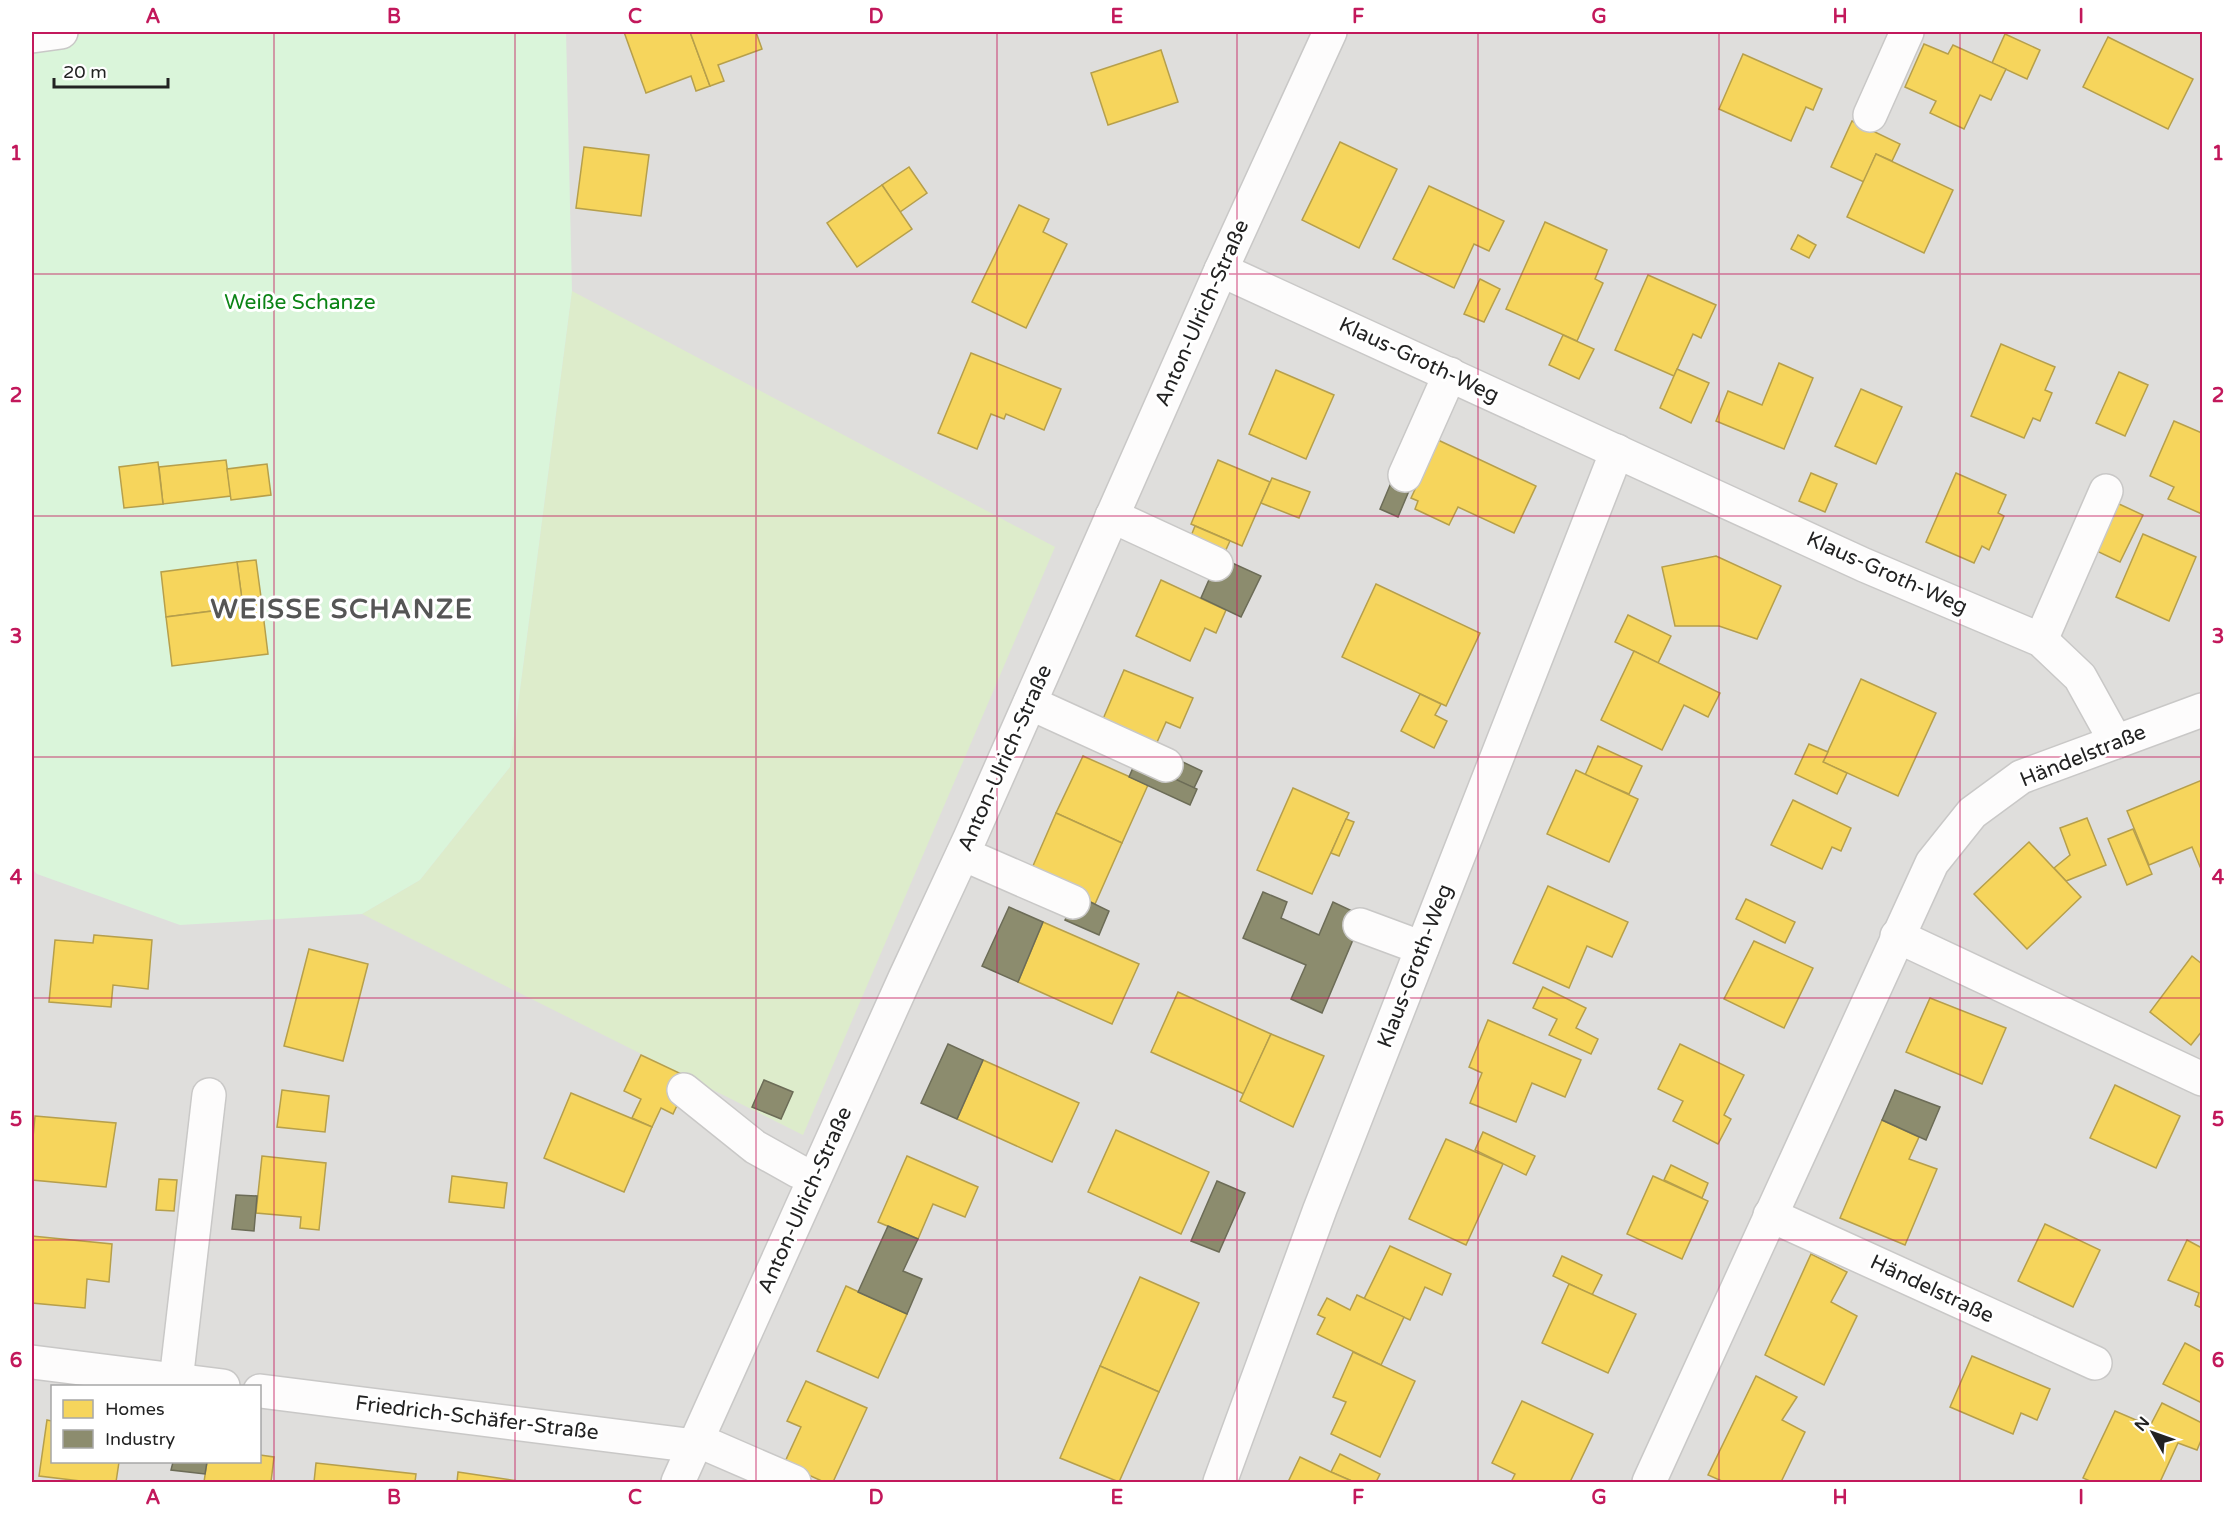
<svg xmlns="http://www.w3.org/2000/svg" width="2234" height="1514" font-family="'Varela Round',sans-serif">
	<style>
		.residential { fill: #dfdedc; fill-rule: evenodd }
		.grass { fill: #ddeccb }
		.park { fill: #daf5da }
		.homes { fill: #f6d55c; stroke: #b69f4b; stroke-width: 1.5 }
		.industry { fill: #8c8c6e; stroke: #6c6c57; stroke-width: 1.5 }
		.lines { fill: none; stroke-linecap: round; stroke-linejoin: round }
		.minor-casing { stroke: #c9c8c7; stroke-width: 36 }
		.minor { stroke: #fdfcfc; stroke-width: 33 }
		.grid { fill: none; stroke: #c2185b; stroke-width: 1.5; stroke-opacity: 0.55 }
		.labels { text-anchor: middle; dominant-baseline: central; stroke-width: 6; stroke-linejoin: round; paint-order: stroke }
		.park-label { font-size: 21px; fill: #0c8416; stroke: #fff }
		.street-label { font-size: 21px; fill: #222; stroke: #fff }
		.district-label { font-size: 27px; font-weight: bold; letter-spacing: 1.5px; fill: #555; stroke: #fff }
		.neatline { fill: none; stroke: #c2185b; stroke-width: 2 }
		.grid-label { font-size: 20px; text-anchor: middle; font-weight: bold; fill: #c2185b }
	</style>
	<rect width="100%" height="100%" fill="#f0eeeb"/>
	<path class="residential" d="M32,32H2202V1482H32ZM52,1386H260V1462H52Z"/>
	<polygon class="grass" points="572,291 1055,547 803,1135 362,914 420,880 510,767"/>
	<polygon class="park" points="61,32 566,32 572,291 510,767 420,880 362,914 180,925 37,874 32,869 32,36"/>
	<g class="homes">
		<polygon points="624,32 690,32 710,86 696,91 691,76 646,93"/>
		<polygon points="690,32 756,32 762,49 718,65 724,81 710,86"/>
		<polygon points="2005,34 2040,50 2027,79 1992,63"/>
		<polygon points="2108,37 2193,79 2168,129 2083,87"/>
		<polygon points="1924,44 1948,54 1953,45 2006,69 1991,100 1980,95 1964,129 1930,113 1936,101 1905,87"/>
		<polygon points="1161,50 1178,102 1108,125 1091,73"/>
		<polygon points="1743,54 1822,89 1813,110 1806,107 1791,141 1719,109"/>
		<polygon points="1852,121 1900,144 1892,161 1876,154 1864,182 1831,167"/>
		<polygon points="1340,142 1397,169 1359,248 1302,220"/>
		<polygon points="584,147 649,155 641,216 576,208"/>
		<polygon points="1876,154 1953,190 1924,253 1847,217"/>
		<polygon points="909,167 927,193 900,212 882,185"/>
		<polygon points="882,185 912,229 857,267 827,223"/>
		<polygon points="1429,186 1504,221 1489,251 1474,244 1454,288 1393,259"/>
		<polygon points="1019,205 1049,219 1043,232 1067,244 1026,328 972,302"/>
		<polygon points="1545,222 1607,250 1595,279 1603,283 1577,341 1506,309"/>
		<polygon points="1798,235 1816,245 1809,258 1791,249"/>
		<polygon points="1648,275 1716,305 1701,338 1693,334 1674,376 1615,350"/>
		<polygon points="1480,279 1500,289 1484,322 1464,314"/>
		<polygon points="1563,335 1594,349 1579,379 1549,365"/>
		<polygon points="2001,344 2055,367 2045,390 2052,393 2040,421 2033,418 2024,438 1971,416"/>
		<polygon points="971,353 1061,389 1044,430 1006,414 1004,419 991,414 977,449 938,433"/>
		<polygon points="1779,363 1813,378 1784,449 1716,421 1728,391 1762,405"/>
		<polygon points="1677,369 1709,383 1691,423 1660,408"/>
		<polygon points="1276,370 1334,395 1306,459 1249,434"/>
		<polygon points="2119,372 2148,385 2125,436 2096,423"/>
		<polygon points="1861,389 1902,407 1876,464 1835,446"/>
		<polygon points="2174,421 2202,433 2202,514 2168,499 2174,487 2150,476"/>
		<polygon points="1438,440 1536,486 1514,533 1458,507 1449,525 1415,509 1418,501 1411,498"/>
		<polygon points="226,460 231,496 163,504 159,467"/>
		<polygon points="1218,460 1270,482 1242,546 1191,524"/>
		<polygon points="158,462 163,504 124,508 119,467"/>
		<polygon points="267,464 271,495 231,500 227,469"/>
		<polygon points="1811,473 1837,484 1825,512 1799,501"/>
		<polygon points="1956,473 2006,495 1998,513 2004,516 1989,550 1982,546 1974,563 1926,542"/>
		<polygon points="1272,478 1310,492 1299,518 1261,503"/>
		<polygon points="2119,504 2143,515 2120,562 2086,546 2099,516"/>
		<polygon points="1195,526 1230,541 1223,556 1189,541"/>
		<polygon points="2143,534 2196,557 2169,621 2116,597"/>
		<polygon points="1716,556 1781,586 1757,639 1719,626 1675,626 1662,567"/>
		<polygon points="256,560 261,597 242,600 237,562"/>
		<polygon points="237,562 243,607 166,617 161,572"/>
		<polygon points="1161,580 1226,610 1216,633 1205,628 1190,661 1136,636"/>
		<polygon points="1376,584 1480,633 1446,706 1342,657"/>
		<polygon points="261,597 268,654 172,666 166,617 243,607 242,600"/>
		<polygon points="1628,615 1671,636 1658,663 1615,642"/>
		<polygon points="1634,651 1720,693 1708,717 1684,705 1662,750 1601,720"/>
		<polygon points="1124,670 1193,698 1180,728 1166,722 1154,749 1100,726"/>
		<polygon points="1861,679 1936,713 1898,796 1823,762"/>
		<polygon points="1420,694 1441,704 1435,715 1447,721 1434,748 1401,731"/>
		<polygon points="1809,744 1828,752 1823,762 1847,773 1837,794 1795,774"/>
		<polygon points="1598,746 1642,766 1629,794 1585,775"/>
		<polygon points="1083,756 1148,785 1122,843 1056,813"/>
		<polygon points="1576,770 1638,799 1609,862 1547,834"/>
		<polygon points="2202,780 2202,868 2201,869 2192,847 2149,865 2127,811"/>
		<polygon points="1293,788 1349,813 1312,894 1257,870"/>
		<polygon points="1793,800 1851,828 1841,851 1832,847 1822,869 1771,845"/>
		<polygon points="1056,813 1122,843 1095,904 1029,875"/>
		<polygon points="2087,818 2106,865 2066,881 2054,868 2070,855 2060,828"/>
		<polygon points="1346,819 1354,822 1339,856 1331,853"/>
		<polygon points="2133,829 2152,874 2127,885 2108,839"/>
		<polygon points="2029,842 2081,897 2027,949 1974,894"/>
		<polygon points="1548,886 1628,922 1612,957 1587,946 1569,988 1513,963"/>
		<polygon points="1746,899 1795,922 1785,943 1736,919"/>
		<polygon points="1043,922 1139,964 1112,1024 1018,982"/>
		<polygon points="94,935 152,940 148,989 113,985 111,1007 49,1002 55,940 93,943"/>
		<polygon points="1754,941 1813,968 1784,1028 1724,999"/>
		<polygon points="309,949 368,964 343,1061 284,1046"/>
		<polygon points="2192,956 2202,964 2202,1031 2191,1045 2150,1012"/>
		<polygon points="1543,987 1586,1008 1576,1028 1598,1039 1591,1054 1549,1035 1557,1019 1533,1008"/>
		<polygon points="1178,992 1271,1034 1244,1094 1151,1052"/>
		<polygon points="1930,998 2006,1028 1982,1084 1906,1052"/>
		<polygon points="1488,1020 1581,1060 1565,1097 1532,1083 1516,1122 1470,1103 1482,1073 1469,1067"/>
		<polygon points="1271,1034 1324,1056 1293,1127 1240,1101"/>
		<polygon points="1680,1044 1744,1075 1724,1115 1731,1119 1718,1144 1673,1121 1683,1101 1658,1089"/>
		<polygon points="641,1055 690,1078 673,1114 661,1108 652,1127 632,1118 641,1099 624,1091"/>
		<polygon points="983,1060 1079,1103 1052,1162 957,1119"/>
		<polygon points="2115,1085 2180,1116 2156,1168 2090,1138"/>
		<polygon points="282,1090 329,1096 325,1132 277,1127"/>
		<polygon points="571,1093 652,1127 624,1192 544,1158"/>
		<polygon points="35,1116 116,1123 106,1187 32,1180 32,1148"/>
		<polygon points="1882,1120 1919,1137 1909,1159 1937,1169 1905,1245 1840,1218"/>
		<polygon points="1116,1130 1209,1172 1181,1234 1088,1192"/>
		<polygon points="1483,1132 1535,1156 1526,1175 1475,1150"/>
		<polygon points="1446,1139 1503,1164 1466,1245 1409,1219"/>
		<polygon points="262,1156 326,1163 319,1230 300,1228 301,1217 256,1213"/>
		<polygon points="907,1156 978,1187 965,1217 933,1204 918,1239 878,1222"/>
		<polygon points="1671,1165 1708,1183 1702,1198 1664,1180"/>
		<polygon points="452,1176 507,1183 504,1208 449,1202"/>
		<polygon points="1653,1176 1708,1201 1682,1259 1627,1234"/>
		<polygon points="159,1179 177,1180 174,1211 156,1210"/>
		<polygon points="2045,1224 2100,1250 2073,1307 2018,1281"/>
		<polygon points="32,1236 112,1244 109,1282 87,1279 85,1308 32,1303"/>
		<polygon points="2187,1240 2202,1248 2202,1308 2195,1305 2199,1293 2168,1280"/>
		<polygon points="1390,1246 1451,1274 1442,1295 1425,1287 1410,1320 1364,1299"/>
		<polygon points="1811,1254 1847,1272 1831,1302 1857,1316 1824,1385 1765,1355"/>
		<polygon points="1562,1256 1602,1275 1592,1295 1553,1276"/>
		<polygon points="1140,1277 1199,1303 1159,1392 1100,1366"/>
		<polygon points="1569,1284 1636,1314 1608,1373 1542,1343"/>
		<polygon points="846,1286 907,1314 878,1378 817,1351"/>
		<polygon points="1357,1295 1404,1317 1381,1365 1317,1334 1325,1318 1318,1315 1327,1298 1350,1310"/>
		<polygon points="2185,1343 2202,1352 2202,1403 2163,1384"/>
		<polygon points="1353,1352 1415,1381 1380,1457 1331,1434 1346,1402 1333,1397"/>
		<polygon points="1972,1356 2050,1389 2037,1420 2021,1413 2013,1434 1950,1407"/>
		<polygon points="1100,1366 1159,1392 1119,1482 1060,1458"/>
		<polygon points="1756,1376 1797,1397 1782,1420 1805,1432 1781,1482 1724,1482 1708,1475"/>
		<polygon points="806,1381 867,1408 833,1482 824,1482 784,1464 801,1427 787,1421"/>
		<polygon points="1522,1401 1593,1434 1570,1482 1511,1482 1515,1474 1492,1463"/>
		<polygon points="2162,1403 2202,1423 2202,1438 2197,1450 2178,1443 2160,1482 2092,1482 2083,1478 2115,1411 2150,1426"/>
		<polygon points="47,1420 52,1421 52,1462 119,1462 116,1482 89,1482 39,1476"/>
		<polygon points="1340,1454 1380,1474 1376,1482 1354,1482 1331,1472"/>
		<polygon points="260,1455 274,1457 271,1482 204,1482 207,1462 260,1462"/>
		<polygon points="1300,1457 1331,1472 1354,1482 1288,1482"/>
		<polygon points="316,1463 416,1474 415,1482 314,1482"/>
		<polygon points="458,1472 525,1482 457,1482"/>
	</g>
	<g class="industry">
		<polygon points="1396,471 1414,479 1398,517 1380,509"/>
		<polygon points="1219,557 1261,576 1241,617 1201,598"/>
		<polygon points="1170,756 1202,771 1194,788 1162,774"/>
		<polygon points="1136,761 1197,789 1190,805 1129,777"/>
		<polygon points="1263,892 1287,902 1281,918 1319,935 1333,902 1363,916 1322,1013 1291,999 1306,965 1243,938"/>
		<polygon points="1076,895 1109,911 1099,935 1065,920"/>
		<polygon points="1009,907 1043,922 1018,982 982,966"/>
		<polygon points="948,1044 983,1060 957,1119 921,1103"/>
		<polygon points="764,1080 793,1092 781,1119 752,1107"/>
		<polygon points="1895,1090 1940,1107 1926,1140 1882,1120"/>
		<polygon points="1217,1181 1245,1193 1219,1252 1191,1241"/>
		<polygon points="236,1195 257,1196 254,1231 232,1229"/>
		<polygon points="888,1226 918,1239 903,1271 922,1279 907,1314 858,1292"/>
		<polygon points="173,1462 207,1462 205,1474 171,1470"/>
	</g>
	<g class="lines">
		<defs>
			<g id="minor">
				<polyline points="32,36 61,32"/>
				<polyline points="1870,115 1907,32"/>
				<polyline points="1221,270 1864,565 2041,640 2080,677 2116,742"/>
				<polyline points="1405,475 1450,374"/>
				<polyline points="1112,516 1216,564"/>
				<polyline points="2041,640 2106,491"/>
				<polyline points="1030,703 1166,765"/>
				<polyline points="963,854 1073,902"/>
				<polyline points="1360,925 1422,948"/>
				<polyline points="1897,936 2202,1079"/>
				<polyline points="684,1090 755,1147 798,1171"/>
				<polyline points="1770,1215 2095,1363"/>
				<polyline points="32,1362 223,1386"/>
				<polyline points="176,1381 209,1095"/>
				<polyline points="260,1391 695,1446"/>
				<polyline points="697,1440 794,1482"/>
				<polyline points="678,1482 905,978 970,838 1221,270 1330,32"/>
				<polyline points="1220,1482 1320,1209 1617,451"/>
				<polyline points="1649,1482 1932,863 1972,813 2021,777 2202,710"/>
			</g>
		</defs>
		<use href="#minor" class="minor-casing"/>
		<use href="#minor" class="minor"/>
	</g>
	<path class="grid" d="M274,32V1482M515,32V1482M756,32V1482M997,32V1482M1237,32V1482M1478,32V1482M1719,32V1482M1960,32V1482M32,274H2202M32,516H2202M32,757H2202M32,998H2202M32,1240H2202"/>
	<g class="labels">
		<g class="park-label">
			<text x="300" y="302">Weiße Schanze</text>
		</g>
		<g class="street-label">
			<text transform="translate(1202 313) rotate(-66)">Anton-Ulrich-Straße</text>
			<text transform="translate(1419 360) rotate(25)">Klaus-Groth-Weg</text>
			<text transform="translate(1887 573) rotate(24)">Klaus-Groth-Weg</text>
			<text transform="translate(2083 756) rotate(-22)">Händelstraße</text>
			<text transform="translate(1005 758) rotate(-66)">Anton-Ulrich-Straße</text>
			<text transform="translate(1415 966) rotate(-69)">Klaus-Groth-Weg</text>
			<text transform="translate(805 1200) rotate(-66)">Anton-Ulrich-Straße</text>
			<text transform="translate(1932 1289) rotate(25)">Händelstraße</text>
			<text transform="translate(477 1418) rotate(7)">Friedrich-Schäfer-Straße</text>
		</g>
		<g class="district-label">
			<text x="342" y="609">WEISSE SCHANZE</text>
		</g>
	</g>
	<rect width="2234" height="1514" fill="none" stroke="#ffffff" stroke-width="66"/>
	<rect x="51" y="1385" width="210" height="78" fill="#ffffff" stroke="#a7a7a7" stroke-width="1.5"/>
	<rect x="63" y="1400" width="30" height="18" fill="#f6d55c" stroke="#a7a7a7" stroke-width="1.5"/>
	<text x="105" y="1415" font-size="18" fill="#222222">Homes</text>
	<rect x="63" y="1430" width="30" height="18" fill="#8c8c6e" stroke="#a7a7a7" stroke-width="1.5"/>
	<text x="105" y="1445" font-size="18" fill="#222222">Industry</text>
	<g transform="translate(2153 1433) rotate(310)" stroke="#ffffff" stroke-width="4.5" paint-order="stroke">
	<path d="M0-4.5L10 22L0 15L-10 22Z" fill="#222222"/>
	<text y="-9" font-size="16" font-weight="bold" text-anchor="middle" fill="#222222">N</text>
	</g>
	<path d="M54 78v9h114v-9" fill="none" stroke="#222222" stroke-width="3"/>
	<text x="63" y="78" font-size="18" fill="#222222" stroke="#ffffff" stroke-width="4.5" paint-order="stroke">20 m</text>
	<rect x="33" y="33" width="2168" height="1448" class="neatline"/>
	<g class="grid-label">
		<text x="153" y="23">A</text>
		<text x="394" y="23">B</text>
		<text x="635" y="23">C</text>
		<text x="876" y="23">D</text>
		<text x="1117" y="23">E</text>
		<text x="1358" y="23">F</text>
		<text x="1599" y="23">G</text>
		<text x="1840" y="23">H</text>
		<text x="2081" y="23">I</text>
		<text x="16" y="160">1</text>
		<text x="2218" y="160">1</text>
		<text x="16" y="402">2</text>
		<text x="2218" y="402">2</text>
		<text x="16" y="643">3</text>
		<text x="2218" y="643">3</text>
		<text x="16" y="884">4</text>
		<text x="2218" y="884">4</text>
		<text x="16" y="1126">5</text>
		<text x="2218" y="1126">5</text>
		<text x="16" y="1367">6</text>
		<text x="2218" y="1367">6</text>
		<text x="153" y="1504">A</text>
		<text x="394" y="1504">B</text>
		<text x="635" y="1504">C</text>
		<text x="876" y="1504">D</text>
		<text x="1117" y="1504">E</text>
		<text x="1358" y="1504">F</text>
		<text x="1599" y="1504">G</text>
		<text x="1840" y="1504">H</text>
		<text x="2081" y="1504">I</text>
	</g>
</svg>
